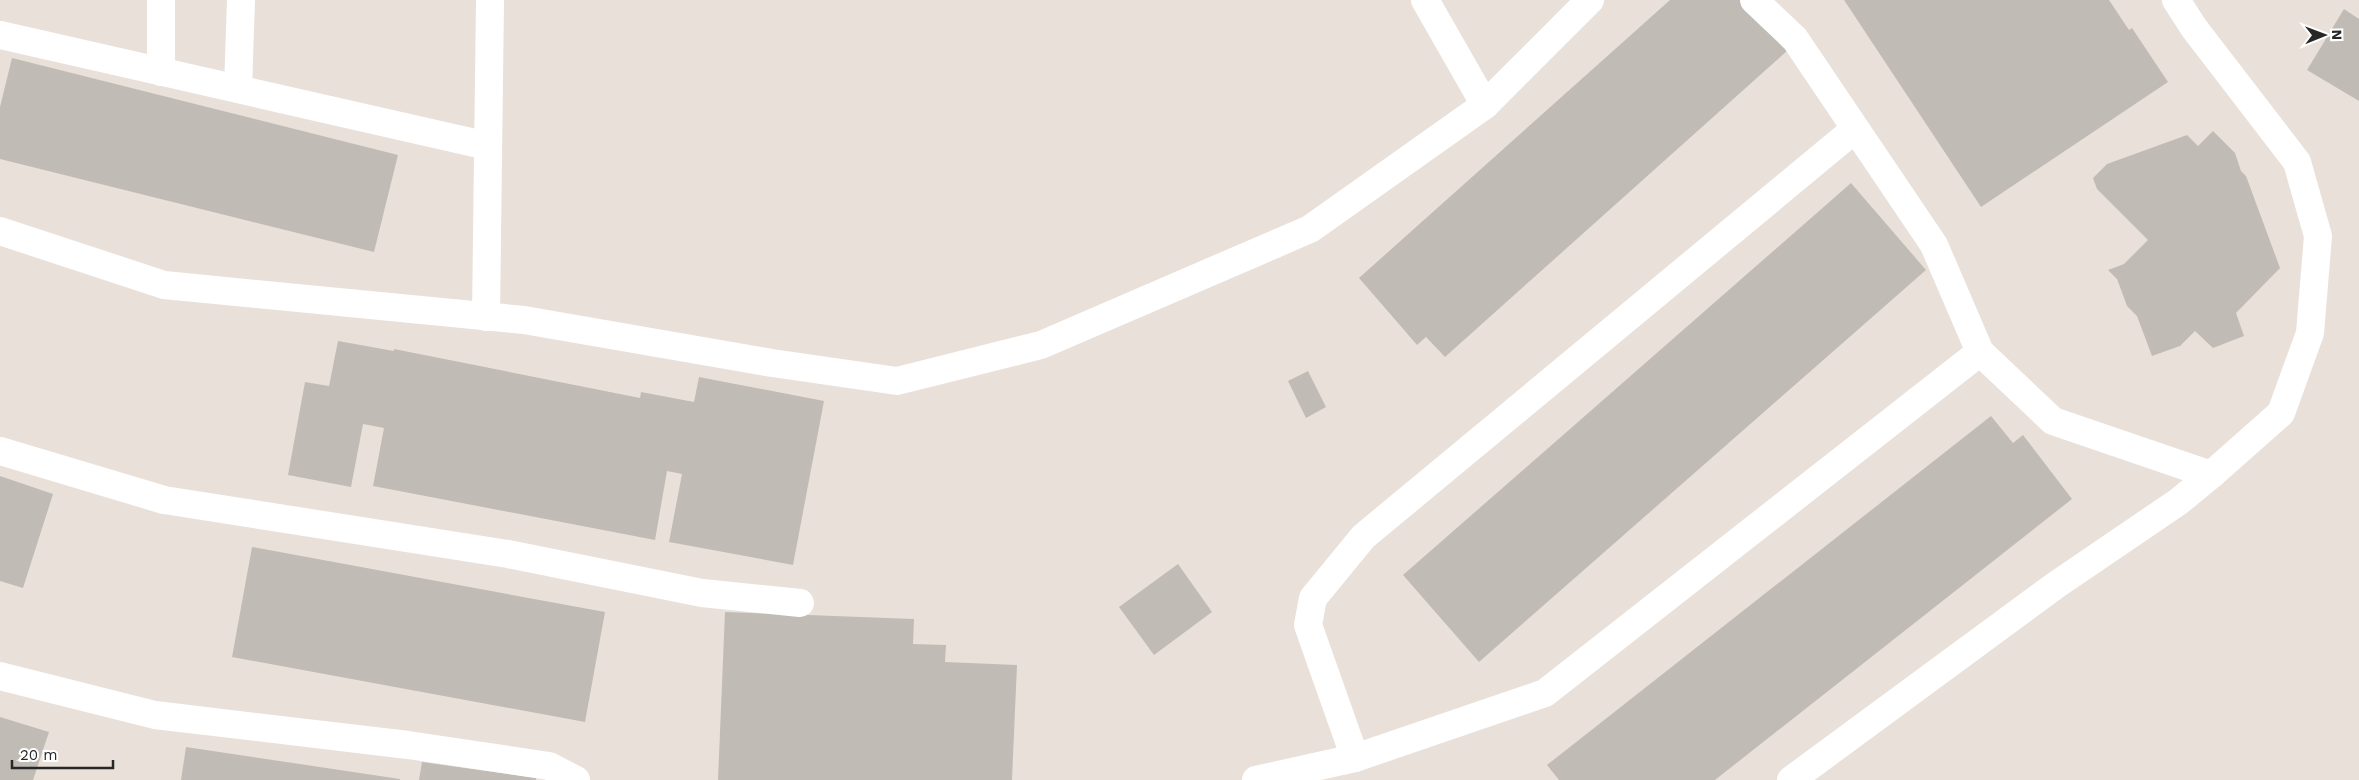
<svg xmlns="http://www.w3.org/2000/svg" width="2359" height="780" font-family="'Work Sans',sans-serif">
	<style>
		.building { fill: #c1bbb6 }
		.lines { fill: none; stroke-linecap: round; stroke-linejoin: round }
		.minor { stroke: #fff; stroke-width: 28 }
	</style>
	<rect width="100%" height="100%" fill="#e9e1d9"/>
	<g class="building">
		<polygon points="1670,0 1741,0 1787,51 1445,357 1426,337 1417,345 1359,278"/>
		<polygon points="1844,0 2109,0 2129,30 2132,28 2168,82 1981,207"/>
		<polygon points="2344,9 2359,19 2359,101 2307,70"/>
		<polygon points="12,58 398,155 374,252 0,159 0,107"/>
		<polygon points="2213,131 2235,153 2241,171 2246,176 2280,268 2236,313 2244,336 2213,348 2195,331 2180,346 2152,356 2137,316 2127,306 2117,279 2108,270 2124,264 2148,240 2097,189 2093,178 2107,164 2187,135 2198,146"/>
		<polygon points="1851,183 1926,270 1479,662 1403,575"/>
		<polygon points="338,341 394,351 394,349 640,398 641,392 694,402 699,377 824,401 793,565 669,542 682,474 667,471 655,540 373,486 384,428 363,424 351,487 288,475 305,382 329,386"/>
		<polygon points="1308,371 1326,407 1306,418 1288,381"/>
		<polygon points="1991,416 2013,443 2023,435 2072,499 1715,780 1559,780 1547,765"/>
		<polygon points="0,476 53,494 23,588 0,581"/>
		<polygon points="252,547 605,612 585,722 232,657"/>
		<polygon points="1178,564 1212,612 1154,655 1119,607"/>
		<polygon points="725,612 914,619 913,644 946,645 945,662 1017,665 1012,780 718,780"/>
		<polygon points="0,717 49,732 33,780 0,780"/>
		<polygon points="186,747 400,779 400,780 181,780"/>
		<polygon points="422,762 536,778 536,780 419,780"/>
	</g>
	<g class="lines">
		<g class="minor">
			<polyline points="1425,0 1485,105"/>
			<polyline points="1754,0 1795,39 1934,245 1980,352 2053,421 2211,475"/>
			<polyline points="0,35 488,146"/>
			<polyline points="161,72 161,0"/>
			<polyline points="238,89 241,0"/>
			<polyline points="0,231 164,285 524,320 772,363 897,381 1041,345 1310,229 1485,105 1590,0"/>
			<polyline points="486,317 490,0"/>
			<polyline points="0,451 164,500 508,554 702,593 800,603"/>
			<polyline points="0,676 155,715 408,745 549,766 576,780"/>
			<polyline points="1355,758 1308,625 1313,598 1363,537 1855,129"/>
			<polyline points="1256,780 1355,758 1545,693 1980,352"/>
			<polyline points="1791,780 2056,585 2178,502 2211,475 2281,413 2310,333 2318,236 2297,162 2194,28 2176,0"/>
		</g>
	</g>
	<g transform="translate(2324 35) rotate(89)" stroke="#ffffff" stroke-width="4" paint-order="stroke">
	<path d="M0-4L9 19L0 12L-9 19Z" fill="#272727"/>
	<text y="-8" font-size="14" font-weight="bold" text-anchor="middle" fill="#272727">N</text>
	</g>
	<path d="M12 760v8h101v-8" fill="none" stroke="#272727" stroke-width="2.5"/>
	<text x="20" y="760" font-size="15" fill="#272727" stroke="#ffffff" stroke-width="4" paint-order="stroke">20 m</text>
</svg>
